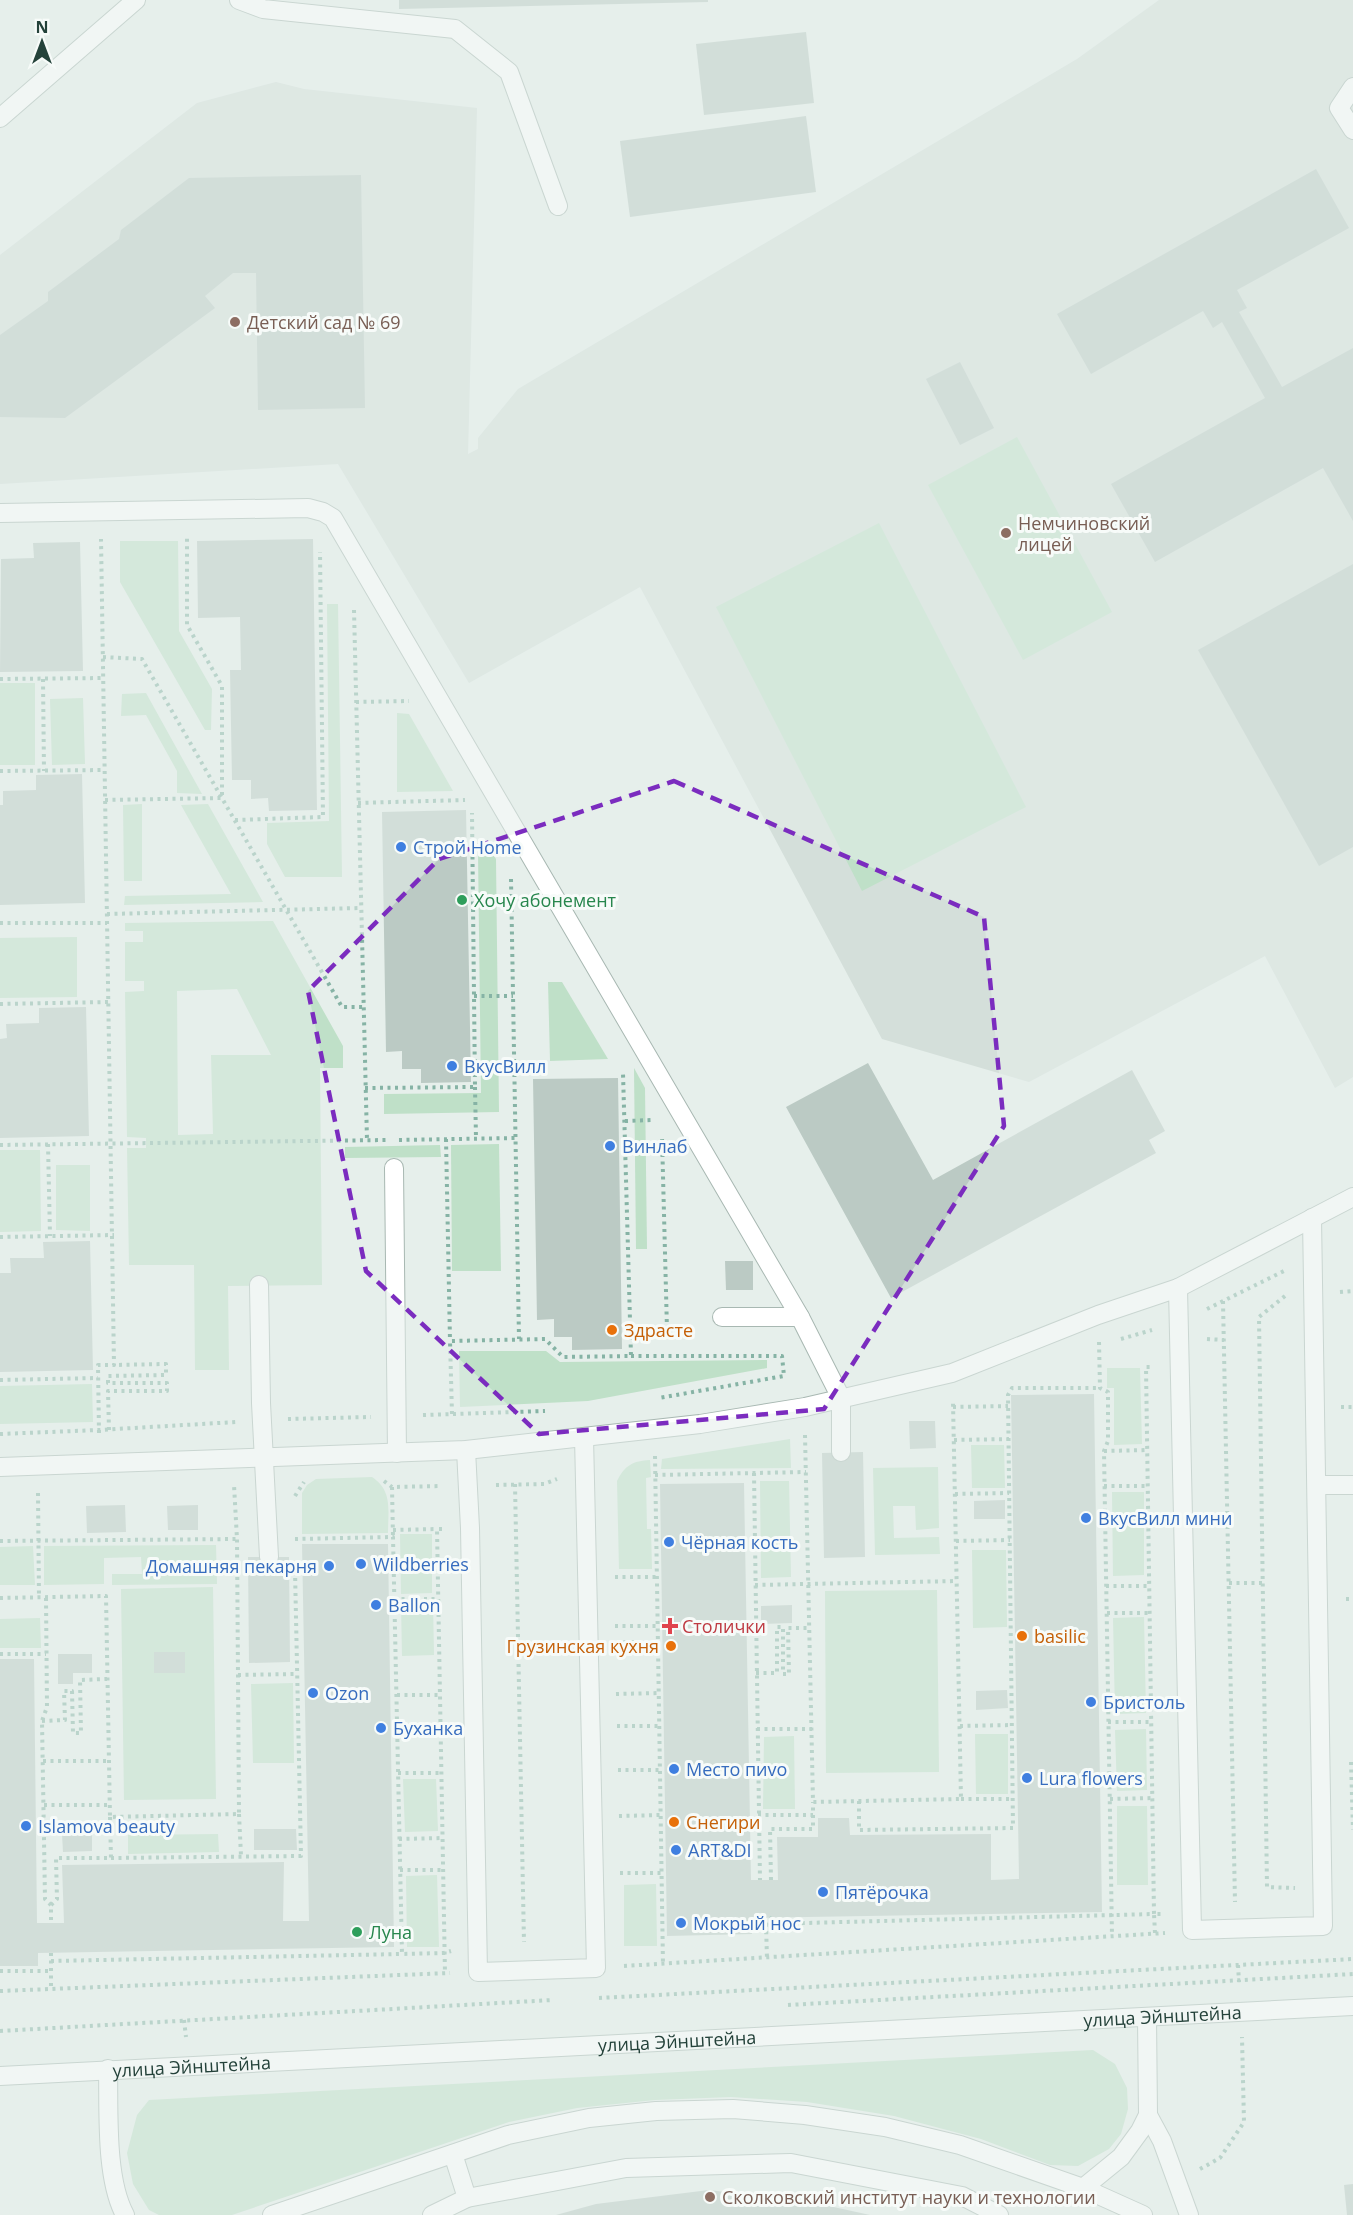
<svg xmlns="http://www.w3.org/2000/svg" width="1353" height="2215" font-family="'Open Sans',sans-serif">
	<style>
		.built { fill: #d4dfda }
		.green { fill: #bfe0c8; fill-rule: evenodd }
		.building { fill: #bbcac4 }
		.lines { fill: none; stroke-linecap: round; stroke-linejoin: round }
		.service-casing { stroke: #a8b8b2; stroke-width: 20 }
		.minor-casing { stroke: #a8b8b2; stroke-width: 20 }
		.path { stroke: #86b3a5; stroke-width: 4; stroke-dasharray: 3 4.5; stroke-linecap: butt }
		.service { stroke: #fff; stroke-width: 18 }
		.minor { stroke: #fff; stroke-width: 18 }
		.marked { fill: none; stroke: #7b2cbf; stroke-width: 4.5; stroke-dasharray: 12 8; stroke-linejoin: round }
		.education-dot { fill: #8d6e63; stroke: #f7fbf9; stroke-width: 2 }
		.shop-dot { fill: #3f7fe0; stroke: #f7fbf9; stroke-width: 2 }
		.leisure-dot { fill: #2e9e5b; stroke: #f7fbf9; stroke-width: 2 }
		.food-dot { fill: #e8710a; stroke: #f7fbf9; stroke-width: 2 }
		.health-dot { fill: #e0444e; stroke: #f7fbf9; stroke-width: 2 }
		.labels { text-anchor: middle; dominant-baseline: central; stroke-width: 6; stroke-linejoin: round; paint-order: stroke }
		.education-label { font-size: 18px; fill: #785e54; stroke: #f7fbf9; text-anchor: start }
		.shop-label { font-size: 18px; fill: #366cbe; stroke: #f7fbf9; text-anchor: start }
		.leisure-label { font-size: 18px; fill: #27864d; stroke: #f7fbf9; text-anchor: start }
		.food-label { font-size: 18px; fill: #c56008; stroke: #f7fbf9; text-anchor: start }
		.health-label { font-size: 18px; fill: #be3a42; stroke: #f7fbf9; text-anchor: start }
		.street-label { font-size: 18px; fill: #24423a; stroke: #f7fbf9 }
	</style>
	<rect width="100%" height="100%" fill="#e6efeb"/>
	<polygon class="built" points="1159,0 1353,0 1353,1077 1335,1088 1265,956 1029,1082 882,1039 640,587 469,683 338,464 0,484 0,255 197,103 276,82 304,89 477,108 468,454 478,449 478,438 518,389 1077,59"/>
	<g class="green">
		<polygon points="1017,437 1112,612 1023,660 928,485"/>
		<polygon points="879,523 1026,807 862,891 716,607"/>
		<polygon points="120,541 178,541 179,631 212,689 211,730 205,730 120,582"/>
		<polygon points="327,604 338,604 342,877 285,877 267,844 267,823 329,821"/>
		<rect x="0" y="683" width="35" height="82"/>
		<polygon points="146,693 202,794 177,793 177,771 146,715 121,716 122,694"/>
		<polygon points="83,698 85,764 52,765 50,699"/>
		<polygon points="397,713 409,714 453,791 397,792"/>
		<polygon points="142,804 142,881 124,881 123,805"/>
		<polygon points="208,804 263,902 124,905 125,896 231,894 181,805"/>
		<polygon points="478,853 492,853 496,859 499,1112 384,1114 384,1094 481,1093"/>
		<path d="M273,921L343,1046V1068H320L322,1285L228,1286L229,1370H195L194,1265H129L127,1148H146V1138L127,1137L125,992L144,991V981H125V942H143V931H125V923ZM237,989L271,1055H211L213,1134L178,1135L177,991Z"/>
		<polygon points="77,937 77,997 0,998 0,938"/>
		<polygon points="548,982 562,982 608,1059 550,1061"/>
		<polygon points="634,1068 645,1088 647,1249 636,1249"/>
		<polygon points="499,1144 501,1271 452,1271 451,1145"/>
		<polygon points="440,1145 441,1157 345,1158 345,1147"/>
		<polygon points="0,1150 40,1150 41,1231 0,1232"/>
		<polygon points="56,1165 90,1165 90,1231 56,1230"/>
		<polygon points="459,1351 546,1351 560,1362 767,1360 767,1368 588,1401 460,1407"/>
		<polygon points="1107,1368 1140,1368 1142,1444 1114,1445 1114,1388 1107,1388"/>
		<polygon points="92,1384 93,1422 0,1424 0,1386"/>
		<polygon points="790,1439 791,1468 661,1469 662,1459"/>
		<polygon points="971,1445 1004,1445 1005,1488 972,1488"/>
		<path d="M650,1460L651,1477L646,1478L647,1529H651L652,1569H619L617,1481C625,1465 633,1461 650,1460Z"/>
		<polygon points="938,1467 939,1528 916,1530 915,1506 893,1506 894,1538 939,1537 940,1554 875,1555 873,1468"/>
		<path d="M372,1477C393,1491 388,1510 388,1533L302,1534V1493L307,1485L316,1479Z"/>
		<polygon points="760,1481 789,1481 791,1577 761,1578"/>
		<polygon points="1112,1492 1144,1492 1144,1575 1113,1576"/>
		<polygon points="400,1534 432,1534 432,1593 401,1594"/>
		<polygon points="216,1545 217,1584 112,1585 112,1574 142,1574 141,1557 104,1558 104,1584 44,1585 44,1546"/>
		<polygon points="33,1546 35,1585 0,1585 0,1547"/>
		<polygon points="972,1550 1006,1550 1007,1627 973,1628"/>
		<polygon points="213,1587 216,1799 124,1800 121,1589"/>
		<polygon points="937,1590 939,1772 826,1773 825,1591"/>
		<polygon points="433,1603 434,1655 402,1656 401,1604"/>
		<polygon points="1144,1617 1146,1713 1115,1714 1113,1618"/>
		<polygon points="40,1618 41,1648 0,1648 0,1619"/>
		<polygon points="293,1683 294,1763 253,1763 251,1684"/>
		<polygon points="1146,1729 1147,1790 1117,1791 1115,1730"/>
		<polygon points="975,1734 1008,1734 1008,1794 976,1794"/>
		<polygon points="794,1736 795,1809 763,1809 764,1737"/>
		<polygon points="403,1779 436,1779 438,1831 405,1832"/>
		<polygon points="1117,1806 1147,1806 1148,1885 1117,1885"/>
		<polygon points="218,1834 219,1852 128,1854 128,1835"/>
		<polygon points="437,1875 439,1947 407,1947 406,1876"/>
		<polygon points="656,1884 657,1946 624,1946 624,1885"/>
		<polygon points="1093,2050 1115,2064 1127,2088 1128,2109 1121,2134 1109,2149 1078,2166 1050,2165 981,2139 894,2116 807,2102 731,2097 655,2100 577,2108 509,2122 232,2215 159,2215 149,2210 133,2184 127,2153 137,2115 149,2100"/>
	</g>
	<g class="building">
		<polygon points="399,0 708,0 708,2 399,9"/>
		<polygon points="806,32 814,103 704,115 696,44"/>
		<polygon points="806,116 816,192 630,217 620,141"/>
		<polygon points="1316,169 1349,228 1237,290 1247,308 1239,312 1282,387 1353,348 1353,521 1323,468 1155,562 1111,484 1265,398 1222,322 1213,328 1203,311 1091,374 1057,314"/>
		<polygon points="361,175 365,408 258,410 256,273 233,273 205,296 215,308 65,418 0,417 0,335 48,301 48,292 119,239 121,230 189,178"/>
		<polygon points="960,362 994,428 960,445 926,379"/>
		<polygon points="313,539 317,810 269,811 268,798 251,799 251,780 232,780 230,670 241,670 240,617 198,618 197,541"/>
		<polygon points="80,542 83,671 0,672 1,559 34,558 33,543"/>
		<polygon points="1353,564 1353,847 1319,866 1198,650"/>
		<polygon points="82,774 85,903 0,905 0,805 3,805 3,791 36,790 36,775"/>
		<polygon points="466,810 471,1082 421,1083 421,1069 402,1069 402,1051 386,1052 382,812"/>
		<polygon points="86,1007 89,1136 0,1138 0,1039 7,1038 6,1024 39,1023 39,1008"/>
		<polygon points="868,1063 933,1180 1132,1070 1165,1131 1149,1140 1156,1153 891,1298 786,1107"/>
		<polygon points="618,1078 622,1349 572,1350 572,1337 554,1337 554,1319 537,1320 533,1079"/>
		<polygon points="90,1241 93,1370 0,1372 0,1273 11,1273 10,1258 44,1258 43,1242"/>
		<polygon points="725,1261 753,1261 753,1290 726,1290"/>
		<polygon points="1094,1394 1102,1912 751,1918 752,1934 667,1936 660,1484 744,1483 751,1880 778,1880 777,1837 818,1837 818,1818 849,1818 850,1835 991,1834 991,1880 1019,1879 1011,1395"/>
		<polygon points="909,1421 935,1421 936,1448 910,1449"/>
		<polygon points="863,1452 865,1557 824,1558 822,1453"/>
		<polygon points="1005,1500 1005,1519 974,1519 974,1501"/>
		<polygon points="125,1505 126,1532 87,1533 86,1506"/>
		<polygon points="198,1505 198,1530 168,1530 167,1506"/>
		<polygon points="302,1544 388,1544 394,1947 38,1953 38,1966 0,1966 0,1659 34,1659 37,1923 64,1923 62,1865 284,1862 283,1921 309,1921"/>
		<polygon points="248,1557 289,1557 290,1662 249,1663"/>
		<polygon points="792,1605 792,1623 761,1624 761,1606"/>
		<rect x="154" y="1652" width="31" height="21"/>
		<polygon points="58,1654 92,1654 92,1673 73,1673 73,1684 58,1684"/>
		<polygon points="1007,1690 1008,1708 976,1710 976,1691"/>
		<polygon points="254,1829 296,1829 297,1850 254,1850"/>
		<polygon points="92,1833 92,1851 63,1852 62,1834"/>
		<polygon points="1353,2184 1353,2215 1347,2215 1344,2185"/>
		<polygon points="709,2190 820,2204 870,2215 556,2215 596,2204"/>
	</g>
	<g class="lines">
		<defs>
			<g id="service">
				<polyline points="239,0 263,9 455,29 509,72 558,206"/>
				<polyline points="1353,87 1339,108 1353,130"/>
				<polyline points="0,118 136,0"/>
				<polyline points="0,513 308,508 323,512 333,518 800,1317 841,1398 841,1452"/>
				<polyline points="394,1168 397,1453"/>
				<polyline points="259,1285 261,1403 269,1557"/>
				<polyline points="1178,1288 1353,1197"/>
				<polyline points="722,1317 800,1317"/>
				<polyline points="466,1450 470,1528 478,1972 596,1968 584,1437"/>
				<polyline points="0,1467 466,1450 700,1424 805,1407 952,1373 1098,1315 1178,1288 1192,1930 1323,1926 1312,1218"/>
				<polyline points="1317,1485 1353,1485"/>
				<path d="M108,2069C109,2111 105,2178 125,2215"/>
				<polyline points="1148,2115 1162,2141 1189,2215"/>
				<polyline points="453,2154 467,2198"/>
				<polyline points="1083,2188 1121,2157 1140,2131 1148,2115 1147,2017"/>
				<polyline points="272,2215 508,2135 589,2118 656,2111 733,2109 805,2115 885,2127 960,2145 1083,2188 1143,2215"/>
				<polyline points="432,2215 467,2198 626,2168 791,2163 962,2196 999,2215"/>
			</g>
			<g id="minor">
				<path id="s1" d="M0,2076L1353,2006"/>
			</g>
		</defs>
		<use href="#service" class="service-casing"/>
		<use href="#minor" class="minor-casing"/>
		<g class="path">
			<polyline points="354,610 367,1140"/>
			<polyline points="103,657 142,659 342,1007 363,1007"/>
			<polyline points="0,679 103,678"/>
			<polyline points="43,679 44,771"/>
			<polyline points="356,702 409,701"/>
			<polyline points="0,771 105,770"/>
			<polyline points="105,800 222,798 222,686 187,625 187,537"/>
			<polyline points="358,803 465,800"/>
			<polyline points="235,820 323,817 320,552"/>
			<polyline points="511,879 519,1339"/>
			<polyline points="107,914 360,908"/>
			<polyline points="0,923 107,923"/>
			<polyline points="474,996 513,996"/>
			<polyline points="0,1004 109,1002"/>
			<polyline points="475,1087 476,1138"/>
			<polyline points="365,1088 475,1087 472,813"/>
			<polyline points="625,1121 653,1120"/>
			<polyline points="446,1139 450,1341"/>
			<polyline points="399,1140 515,1138"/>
			<polyline points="48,1144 50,1236"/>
			<polyline points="0,1145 386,1140"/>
			<polyline points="0,1237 114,1235"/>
			<polyline points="1340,1292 1353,1291"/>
			<polyline points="1285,1296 1259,1317 1267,1887 1295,1888"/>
			<polyline points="1223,1301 1235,1902"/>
			<polyline points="1207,1309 1286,1270"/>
			<polyline points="630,1331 667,1330 662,1137"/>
			<polyline points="1121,1339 1152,1330"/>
			<polyline points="1207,1339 1224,1340"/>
			<polyline points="1099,1342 1100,1388 1108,1392 1108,1441 1104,1451 1112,1936"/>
			<polyline points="631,1356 782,1356 784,1376 659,1398"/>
			<polyline points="0,1380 98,1378"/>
			<polyline points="953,1407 1008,1406"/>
			<polyline points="1341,1407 1353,1407"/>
			<polyline points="452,1414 450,1341 545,1339 563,1357 631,1356 623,1073"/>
			<polyline points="423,1415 545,1411"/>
			<polyline points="288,1419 371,1417"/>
			<polyline points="109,1430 108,1391 167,1391 167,1383 108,1383 108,1376 166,1375 166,1364 114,1365"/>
			<polyline points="99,1433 98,1365 114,1365 101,539"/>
			<polyline points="0,1434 99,1430 236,1422"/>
			<polyline points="805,1435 813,1802 961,1799 953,1402"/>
			<polyline points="954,1440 1009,1439"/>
			<polyline points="1104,1451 1147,1450"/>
			<polyline points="655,1456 663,1965"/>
			<polyline points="754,1473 760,1880"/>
			<polyline points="655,1475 806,1472"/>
			<polyline points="384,1481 392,1487 441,1486"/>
			<polyline points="515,1484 524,1942"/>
			<polyline points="496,1485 544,1484 557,1479"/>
			<polyline points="1104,1486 1148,1486"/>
			<polyline points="392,1487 393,1537"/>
			<polyline points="38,1493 39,1598"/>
			<polyline points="955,1494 1009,1493"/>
			<polyline points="295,1496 304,1482"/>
			<polyline points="442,1529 437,1529 445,1974"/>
			<polyline points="393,1530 437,1529"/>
			<polyline points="295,1539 393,1537 402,1954 444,1953 451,1951"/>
			<polyline points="0,1541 237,1539"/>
			<polyline points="956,1541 1010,1540"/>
			<polyline points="615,1577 657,1577"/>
			<polyline points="1229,1583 1263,1583"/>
			<polyline points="755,1585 957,1581"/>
			<polyline points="1106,1586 1149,1586"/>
			<polyline points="0,1598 106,1596 110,1817 239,1814 237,1539 234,1485"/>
			<polyline points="46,1598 47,1707 42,1721 45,1899 51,1905 51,1923"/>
			<polyline points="394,1599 439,1599"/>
			<polyline points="1346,1599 1353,1599"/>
			<polyline points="1107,1613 1150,1613"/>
			<polyline points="615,1626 658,1626"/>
			<polyline points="616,1642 658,1642"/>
			<polyline points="0,1654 46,1654"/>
			<polyline points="756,1673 777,1673 777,1627 783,1627 783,1674 789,1674 788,1628 809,1628"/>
			<polyline points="238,1675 297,1674"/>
			<polyline points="616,1694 659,1693"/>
			<polyline points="397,1695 440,1695"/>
			<polyline points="42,1721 65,1720 64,1691 72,1691 73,1733 81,1733 80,1680 107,1679"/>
			<polyline points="1108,1722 1151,1722"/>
			<polyline points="617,1726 659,1726"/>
			<polyline points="960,1726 1012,1725"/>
			<polyline points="757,1729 812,1729"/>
			<polyline points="43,1761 109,1761"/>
			<polyline points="1351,1762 1353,1830"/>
			<polyline points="618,1770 660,1770"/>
			<polyline points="398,1773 442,1773"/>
			<polyline points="961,1799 1013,1799"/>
			<polyline points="1110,1799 1153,1798"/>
			<polyline points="859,1801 859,1830 1013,1828 1008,1395 1012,1388 1100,1388"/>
			<polyline points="44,1805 110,1805"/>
			<polyline points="239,1814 241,1856"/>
			<polyline points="758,1815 813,1815"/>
			<polyline points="619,1816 661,1815"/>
			<polyline points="399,1839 442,1838"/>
			<polyline points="111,1858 301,1856 295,1570"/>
			<polyline points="400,1870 443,1870"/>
			<polyline points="620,1873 661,1873"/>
			<polyline points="771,1880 770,1829 813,1829 813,1802"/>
			<polyline points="51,1905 57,1899 56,1858 111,1858 110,1817"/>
			<polyline points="772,1917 766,1924 1154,1914 1146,1367 1152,1367"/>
			<polyline points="761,1918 766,1924 767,1959"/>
			<polyline points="1155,1933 1154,1914 1163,1914"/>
			<polyline points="51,1953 51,1989"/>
			<polyline points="51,1961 401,1954"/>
			<polyline points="1238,1965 1239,1982"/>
			<polyline points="624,1966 1165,1933"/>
			<polyline points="0,1971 51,1971"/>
			<polyline points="0,1991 450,1973"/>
			<polyline points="599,1998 1353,1959"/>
			<polyline points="788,2005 1353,1974"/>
			<polyline points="184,2020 186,2037"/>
			<polyline points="0,2031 552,2000"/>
			<polyline points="1200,2169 1220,2158 1244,2122 1242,2037"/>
		</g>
		<use href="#service" class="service"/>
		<use href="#minor" class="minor"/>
	</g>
	<path d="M0 0H1353V2215H0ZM674,781L984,917L1004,1126L824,1409L539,1434L366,1271L308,991L439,859Z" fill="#e6efeb" fill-opacity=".55" fill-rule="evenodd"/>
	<path class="marked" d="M674,781L984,917L1004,1126L824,1409L539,1434L366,1271L308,991L439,859Z"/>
	<g class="education-dot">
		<circle cx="235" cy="322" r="6"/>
		<circle cx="1006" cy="533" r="6"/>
		<circle cx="710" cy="2197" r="6"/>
	</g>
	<g class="shop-dot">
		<circle cx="401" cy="847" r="6"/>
		<circle cx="452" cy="1066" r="6"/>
		<circle cx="610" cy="1146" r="6"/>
		<circle cx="1086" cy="1518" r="6"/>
		<circle cx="669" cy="1542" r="6"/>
		<circle cx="361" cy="1564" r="6"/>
		<circle cx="329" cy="1566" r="6"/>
		<circle cx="376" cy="1605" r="6"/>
		<circle cx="313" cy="1693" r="6"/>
		<circle cx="1091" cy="1702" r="6"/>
		<circle cx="381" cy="1728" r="6"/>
		<circle cx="674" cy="1769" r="6"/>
		<circle cx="1027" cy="1778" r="6"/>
		<circle cx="26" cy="1826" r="6"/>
		<circle cx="676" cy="1850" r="6"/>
		<circle cx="823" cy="1892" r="6"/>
		<circle cx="681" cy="1923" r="6"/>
	</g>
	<g class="leisure-dot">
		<circle cx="462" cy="900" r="6"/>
		<circle cx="357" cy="1932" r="6"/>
	</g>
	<g class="food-dot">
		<circle cx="612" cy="1330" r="6"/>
		<circle cx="1022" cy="1636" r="6"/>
		<circle cx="671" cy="1646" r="6"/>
		<circle cx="674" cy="1822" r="6"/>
	</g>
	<path class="health-dot" d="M667 1617h6v6h6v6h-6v6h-6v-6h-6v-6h6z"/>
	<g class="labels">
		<g class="education-label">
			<text x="247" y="322">Детский сад № 69</text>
			<text x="1018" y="523">Немчиновский<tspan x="1018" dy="21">лицей</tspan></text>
			<text x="722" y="2197">Сколковский институт науки и технологии</text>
		</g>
		<g class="shop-label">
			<text x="413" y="847">Строй Home</text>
			<text x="464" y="1066">ВкусВилл</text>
			<text x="622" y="1146">Винлаб</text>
			<text x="1098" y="1518">ВкусВилл мини</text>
			<text x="681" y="1542">Чёрная кость</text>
			<text x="373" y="1564">Wildberries</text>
			<text x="317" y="1566" text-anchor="end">Домашняя пекарня</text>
			<text x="388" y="1605">Ballon</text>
			<text x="325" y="1693">Ozon</text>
			<text x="1103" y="1702">Бристоль</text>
			<text x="393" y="1728">Буханка</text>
			<text x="686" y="1769">Место пиvo</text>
			<text x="1039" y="1778">Lura flowers</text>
			<text x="38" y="1826">Islamova beauty</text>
			<text x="688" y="1850">ART&amp;DI</text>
			<text x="835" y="1892">Пятёрочка</text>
			<text x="693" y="1923">Мокрый нос</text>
		</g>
		<g class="leisure-label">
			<text x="474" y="900">Хочу абонемент</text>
			<text x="369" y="1932">Луна</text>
		</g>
		<g class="food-label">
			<text x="624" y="1330">Здрасте</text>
			<text x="1034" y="1636">basilic</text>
			<text x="659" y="1646" text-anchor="end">Грузинская кухня</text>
			<text x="686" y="1822">Снегири</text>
		</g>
		<g class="health-label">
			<text x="682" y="1626">Столички</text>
		</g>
		<g class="street-label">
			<text stroke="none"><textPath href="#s1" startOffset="1164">улица Эйнштейна</textPath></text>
			<text stroke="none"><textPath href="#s1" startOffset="678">улица Эйнштейна</textPath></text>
			<text stroke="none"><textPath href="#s1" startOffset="192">улица Эйнштейна</textPath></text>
		</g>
	</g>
	<g transform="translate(42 42)" stroke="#f7fbf9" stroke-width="4.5" paint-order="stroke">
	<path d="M0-4.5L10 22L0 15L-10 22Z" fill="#24423a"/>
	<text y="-9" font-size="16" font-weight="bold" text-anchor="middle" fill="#24423a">N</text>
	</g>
</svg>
